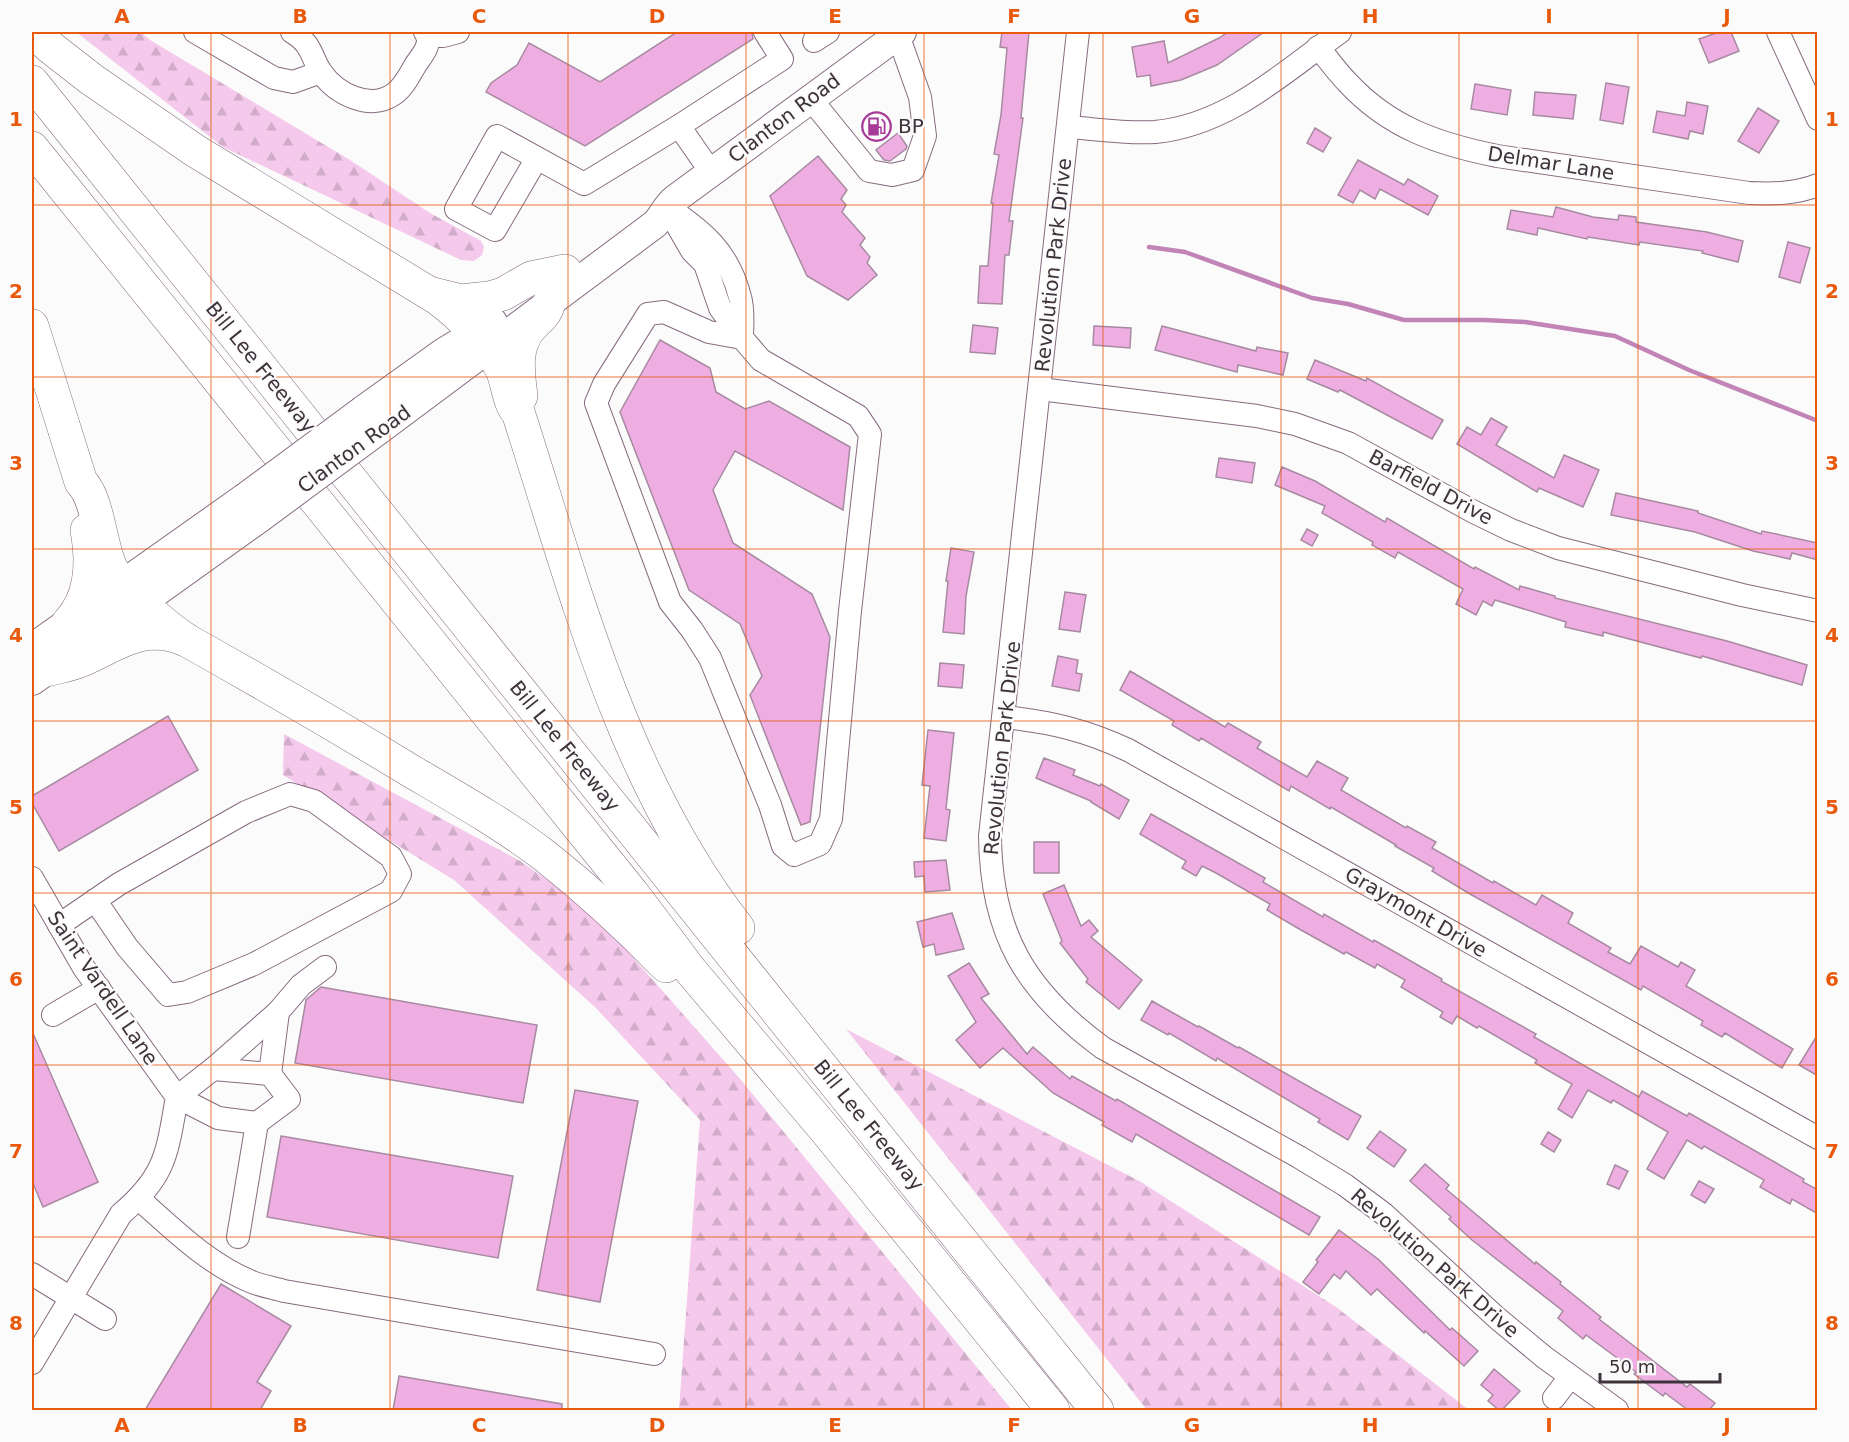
<svg xmlns="http://www.w3.org/2000/svg" width="1849" height="1442" font-family="'DejaVu Sans',sans-serif">
	<style>
		.forest { fill: url(#forest-firs) }
		.lines { fill: none; stroke-linecap: round; stroke-linejoin: round }
		.stream { stroke: #c284b6; stroke-width: 4.5 }
		.building { fill: #efaee2; stroke: #a78aa1; stroke-width: 1.5 }
		.minor-casing { stroke: #866b80; stroke-width: 24 }
		.major-casing { stroke: #866b80; stroke-width: 30 }
		.highway-casing { stroke: #866b80; stroke-width: 34 }
		.minor { stroke: #fff; stroke-width: 22 }
		.major { stroke: #fff; stroke-width: 28 }
		.highway { stroke: #fff; stroke-width: 33 }
		.major-bridge-casing { stroke: #866b80; stroke-width: 30; stroke-linecap: butt }
		.major-bridge { stroke: #fff; stroke-width: 28 }
		.grid { fill: none; stroke: #e8590c; stroke-width: 1.5; stroke-opacity: 0.55 }
		.labels { text-anchor: middle; dominant-baseline: central; stroke-width: 4.5; stroke-linejoin: round; paint-order: stroke }
		.street-label { font-size: 20px; fill: #3e323b; stroke: #fbfbfb }
		.poi-label { font-size: 20px; fill: #3e323b; stroke: #fbfbfb; text-anchor: start }
		.neatline { fill: none; stroke: #e8590c; stroke-width: 2 }
		.grid-label { font-size: 20px; text-anchor: middle; font-weight: bold; fill: #e8590c }
	</style>
	<defs>
		<pattern id="forest-firs" width="22" height="20" patternUnits="userSpaceOnUse" patternTransform="scale(1.5)"><rect width="22" height="20" fill="#f4c9eb"/><path d="M5 1l3.5 6h-7zM16 11l3.5 6h-7z" fill="#d2adca"/></pattern>
	</defs>
	<rect width="100%" height="100%" fill="#fbfbfb"/>
	<g class="forest">
		<polygon points="76,32 141,32 150,40 350,160 430,213 481,241 484,247 482,255 474,261 461,260 223,147"/>
		<polygon points="284,734 520,861 592,911 741,1080 1012,1410 679,1410 700,1120 596,1008 454,880 283,775"/>
		<polygon points="846,1029 1141,1182 1336,1307 1469,1410 1147,1410"/>
	</g>
	<g class="lines">
		<polyline class="stream" points="1149,247 1185,252 1312,298 1348,304 1404,320 1484,320 1525,322 1615,336 1689,370 1818,421"/>
	</g>
	<g class="building">
		<polygon points="677,32 752,32 753,39 585,146 486,92 491,83 517,65 529,43 600,82"/>
		<polygon points="1002,32 1029,32 1021,118 1023,118 1009,221 1013,221 1009,255 1005,255 1002,304 978,303 980,266 988,266 993,203 991,203 999,155 994,154 1001,115 1007,48 1000,47"/>
		<polygon points="1228,32 1264,32 1217,65 1181,80 1151,86 1150,75 1137,77 1132,47 1164,41 1168,63 1219,38"/>
		<polygon points="1719,32 1731,32 1739,51 1709,63 1699,39"/>
		<polygon points="1606,83 1629,87 1623,124 1600,120"/>
		<polygon points="1475,84 1511,90 1507,115 1471,109"/>
		<polygon points="1535,92 1576,95 1573,119 1533,115"/>
		<polygon points="1687,102 1708,106 1703,134 1690,131 1688,139 1653,132 1657,111 1685,116"/>
		<polygon points="1758,108 1779,121 1759,153 1738,141"/>
		<polygon points="1315,128 1331,138 1323,152 1307,143"/>
		<polygon points="898,133 907,146 906,149 890,161 884,160 876,150"/>
		<polygon points="818,156 847,190 841,199 846,205 842,212 865,238 860,245 870,257 867,263 877,275 848,300 807,276 770,196"/>
		<polygon points="1358,160 1404,185 1408,179 1438,196 1428,215 1380,189 1375,199 1360,190 1353,203 1338,195"/>
		<polygon points="1556,207 1593,217 1618,220 1619,215 1636,217 1636,222 1707,232 1743,241 1738,262 1702,253 1703,251 1640,242 1639,245 1588,237 1587,239 1538,228 1537,235 1507,229 1511,210 1553,217"/>
		<polygon points="1788,242 1810,248 1800,283 1779,277"/>
		<polygon points="973,325 998,328 995,354 970,352"/>
		<polygon points="1094,326 1131,328 1130,348 1093,345"/>
		<polygon points="1162,326 1256,351 1257,347 1288,353 1283,375 1238,365 1237,372 1155,350"/>
		<polygon points="660,340 710,368 716,392 745,409 769,401 850,447 843,510 735,451 713,490 733,543 812,594 830,637 810,822 801,825 750,695 762,676 740,624 689,590 620,412"/>
		<polygon points="1315,360 1366,381 1367,378 1443,420 1432,439 1340,390 1338,392 1307,379"/>
		<polygon points="1491,418 1507,427 1496,445 1554,478 1564,455 1599,470 1583,507 1539,488 1537,492 1457,444 1467,427 1481,435"/>
		<polygon points="1219,458 1255,463 1252,483 1216,477"/>
		<polygon points="1282,467 1315,481 1385,522 1387,518 1474,569 1475,567 1519,590 1520,586 1555,596 1555,598 1727,641 1807,665 1802,685 1702,656 1701,658 1603,632 1603,636 1565,627 1566,622 1495,600 1492,606 1483,601 1476,615 1456,604 1463,589 1398,552 1395,558 1372,545 1373,542 1322,513 1325,506 1275,485"/>
		<polygon points="1616,493 1698,511 1698,513 1761,534 1762,531 1818,543 1818,560 1792,553 1790,559 1753,551 1695,532 1611,515"/>
		<polygon points="1307,529 1318,535 1312,546 1301,540"/>
		<polygon points="951,548 974,552 966,596 964,634 943,632 948,581 946,581"/>
		<polygon points="1065,592 1086,595 1080,632 1059,629"/>
		<polygon points="1058,656 1078,660 1076,673 1082,674 1079,691 1052,686"/>
		<polygon points="940,663 964,665 962,688 938,686"/>
		<polygon points="1130,671 1225,727 1228,723 1261,742 1257,748 1307,777 1317,761 1348,778 1341,790 1406,828 1407,826 1436,842 1432,848 1493,883 1494,881 1536,905 1542,895 1573,913 1568,923 1611,948 1608,952 1630,964 1641,946 1678,967 1681,962 1695,970 1686,986 1793,1049 1782,1068 1725,1033 1722,1037 1701,1025 1703,1021 1643,986 1641,990 1470,894 1432,871 1434,868 1395,846 1396,845 1331,807 1330,809 1291,786 1289,791 1201,738 1199,741 1172,725 1174,721 1120,690"/>
		<polygon points="168,716 198,770 59,851 32,803 32,796"/>
		<polygon points="928,730 954,733 946,809 950,810 946,841 924,838 930,786 922,785"/>
		<polygon points="1044,758 1075,770 1073,775 1100,786 1101,784 1129,800 1119,819 1091,802 1091,801 1036,778"/>
		<polygon points="1151,814 1265,878 1263,882 1323,917 1324,914 1373,942 1374,940 1402,956 1442,979 1441,981 1536,1034 1534,1037 1639,1097 1642,1091 1687,1116 1689,1113 1804,1179 1803,1182 1818,1190 1818,1214 1792,1199 1790,1204 1760,1187 1764,1180 1704,1146 1702,1149 1687,1140 1664,1179 1647,1169 1668,1132 1613,1100 1611,1103 1588,1090 1572,1118 1558,1109 1572,1084 1535,1063 1537,1060 1479,1026 1477,1028 1457,1016 1452,1024 1440,1017 1443,1012 1401,987 1405,980 1377,964 1375,968 1346,952 1344,954 1301,930 1267,910 1270,904 1216,873 1202,866 1196,876 1182,868 1186,861 1140,834"/>
		<rect x="1034" y="842" width="25" height="31"/>
		<polygon points="946,860 950,890 925,892 924,876 915,877 914,862"/>
		<polygon points="1064,885 1081,926 1089,920 1098,931 1091,937 1142,980 1119,1009 1086,982 1088,979 1060,943 1062,941 1043,894"/>
		<polygon points="952,913 964,949 936,955 934,944 923,947 917,922"/>
		<polygon points="969,963 989,994 981,998 1027,1054 1033,1047 1070,1079 1072,1076 1116,1101 1117,1099 1320,1217 1309,1235 1136,1134 1132,1142 1102,1125 1104,1122 1053,1093 1003,1048 980,1068 956,1040 976,1022 948,976"/>
		<polygon points="321,987 537,1025 523,1103 295,1063 306,1000"/>
		<polygon points="1152,1001 1198,1027 1199,1026 1238,1048 1239,1047 1361,1116 1348,1140 1318,1122 1320,1119 1217,1058 1216,1061 1169,1033 1168,1035 1141,1020"/>
		<polygon points="32,1031 98,1182 43,1207 32,1181"/>
		<polygon points="1818,1034 1818,1076 1799,1065"/>
		<polygon points="575,1090 638,1101 600,1302 537,1290"/>
		<polygon points="1380,1131 1406,1150 1394,1167 1367,1148"/>
		<polygon points="1548,1132 1561,1140 1554,1152 1541,1144"/>
		<polygon points="281,1136 513,1176 498,1258 267,1217"/>
		<polygon points="1425,1164 1449,1185 1446,1189 1535,1264 1536,1262 1561,1282 1560,1284 1601,1317 1599,1319 1687,1387 1690,1384 1715,1403 1709,1410 1688,1410 1665,1393 1663,1396 1634,1374 1636,1372 1586,1335 1583,1339 1558,1318 1563,1311 1472,1240 1449,1219 1451,1217 1410,1181"/>
		<polygon points="1615,1165 1628,1171 1619,1189 1607,1184"/>
		<polygon points="1699,1181 1714,1189 1705,1203 1691,1195"/>
		<polygon points="1339,1230 1378,1259 1450,1330 1452,1328 1478,1351 1464,1366 1425,1331 1424,1333 1377,1289 1371,1295 1346,1271 1340,1279 1334,1274 1319,1294 1303,1282 1318,1262 1316,1260"/>
		<polygon points="221,1284 291,1326 257,1382 271,1391 260,1410 145,1410"/>
		<polygon points="1494,1369 1520,1391 1502,1410 1499,1410 1488,1401 1493,1395 1481,1385"/>
		<polygon points="399,1376 562,1404 562,1410 393,1410"/>
	</g>
	<g class="lines">
		<defs>
			<g id="minor">
				<polyline points="195,32 274,78 293,82 321,72"/>
				<path d="M292,32C313,45 310,55 321,72C336,94 370,111 394,94C404,87 410,74 416,64C423,54 433,43 425,32"/>
				<path d="M1078,32L990,836C991,933 1025,991 1103,1048L1299,1157L1345,1185L1384,1214L1497,1318L1544,1357L1617,1410"/>
				<polyline points="1778,32 1818,119"/>
				<polyline points="428,36 443,36 458,32"/>
				<polyline points="814,41 828,32"/>
				<path d="M1318,47C1328,59 1337,72 1348,83C1390,128 1438,144 1497,156L1749,193C1773,194 1795,194 1818,185"/>
				<polyline points="810,98 869,171 892,175 913,170 925,136 920,97 898,35 895,32"/>
				<path d="M1068,127C1097,129 1126,134 1155,132C1228,125 1283,73 1340,32"/>
				<polyline points="537,158 495,230 456,209 497,136 584,184 679,126"/>
				<polyline points="711,172 679,126 782,59 765,32"/>
				<path d="M742,338L709,332L664,312L648,314L604,384L596,403L670,602L692,630L710,658L770,805L783,846L794,855L820,844L831,819L850,611L870,434L858,416L761,360L742,338L720,308L705,264L692,251L666,206C703,232 728,250 740,297C744,309 742,325 742,338"/>
				<polyline points="1040,389 1257,416 1295,424 1348,443 1474,512 1511,530 1558,548 1742,595 1818,611"/>
				<path d="M1004,717C1051,722 1085,730 1128,750L1818,1138"/>
				<path d="M32,878L84,968L177,1097C167,1152 167,1175 121,1214L32,1363"/>
				<polyline points="59,925 119,884 246,812 290,794 314,801 391,857 400,874 391,891 254,964 187,992 168,995 127,947 95,900"/>
				<polyline points="53,1015 99,988"/>
				<polyline points="213,1069 270,1074 289,1099 257,1123"/>
				<polyline points="270,1074 278,1012"/>
				<path d="M139,1199C174,1230 208,1264 252,1282C262,1286 274,1288 284,1291L654,1354"/>
				<polyline points="238,1237 257,1123 218,1118 177,1097 213,1069 278,1012 301,985 325,967"/>
				<polyline points="32,1274 105,1319"/>
				<polyline points="1554,1398 1570,1377"/>
			</g>
			<g id="major">
				<polyline points="363,410 444,352 493,322"/>
				<path d="M379,430L655,224C663,216 666,206 675,199L902,32"/>
				<polyline points="32,648 244,498"/>
				<polyline points="32,681 260,518"/>
			</g>
			<g id="highway">
				<path d="M33,32L50,47L91,79L194,150L437,298C459,314 491,345 502,370C507,380 510,408 518,412C575,589 622,779 738,928"/>
				<polyline points="32,82 1097,1410"/>
				<polyline points="32,148 633,894 691,971 828,1133 1053,1410"/>
				<polyline points="433,294 461,301 489,298 503,294 531,278 565,271"/>
				<path d="M32,326L81,482C98,498 100,545 111,568C122,589 167,628 188,641C263,683 337,726 411,771C457,798 503,824 545,856C588,890 628,927 666,966"/>
				<path d="M521,396C518,373 514,346 531,327C538,320 546,314 548,305"/>
				<path d="M68,623C92,598 93,563 87,530"/>
				<path d="M46,670C58,667 71,665 82,660C119,644 143,622 186,640"/>
			</g>
		</defs>
		<use href="#minor" class="minor-casing"/>
		<use href="#major" class="major-casing"/>
		<use href="#highway" class="highway-casing"/>
		<use href="#minor" class="minor"/>
		<use href="#major" class="major"/>
		<use href="#highway" class="highway"/>
		<defs>
			<g id="major-bridge">
				<polyline points="244,498 363,410"/>
				<polyline points="260,518 379,430"/>
			</g>
		</defs>
		<use href="#major-bridge" class="major-bridge-casing"/>
		<use href="#major-bridge" class="major-bridge"/>
	</g>
	<path class="grid" d="M211,32V1410M390,32V1410M568,32V1410M746,32V1410M924,32V1410M1103,32V1410M1281,32V1410M1459,32V1410M1638,32V1410M32,205H1818M32,377H1818M32,549H1818M32,721H1818M32,893H1818M32,1065H1818M32,1237H1818"/>
	<defs>
		<symbol id="fuel-ring" viewBox="-11 -11 22 22"><circle r="9.5" fill="#fbfbfb" stroke="#a73a99" stroke-width="1.5"/><path d="M-5.5-6h7V0h2V4h1.3V-2.5L3-4.5l.8-.8L6-3V5H2.5V1h-1V6h-7ZM-4.2-4.7v3.2H.2V-4.7Z" fill="#a73a99"/></symbol>
	</defs>
	<g fill-rule="evenodd">
		<use href="#fuel-ring" x="860" y="110" width="33" height="33"/>
	</g>
	<g class="labels">
		<g class="street-label">
			<text transform="translate(784 118) rotate(-37)">Clanton Road</text>
			<text transform="translate(1551 163) rotate(9)">Delmar Lane</text>
			<text transform="translate(1053 265) rotate(-84)">Revolution Park Drive</text>
			<text transform="translate(261 367) rotate(51)">Bill Lee Freeway</text>
			<text transform="translate(354 449) rotate(-36)">Clanton Road</text>
			<text transform="translate(1431 487) rotate(28)">Barfield Drive</text>
			<text transform="translate(565 746) rotate(51)">Bill Lee Freeway</text>
			<text transform="translate(1002 748) rotate(-84)">Revolution Park Drive</text>
			<text transform="translate(1416 912) rotate(30)">Graymont Drive</text>
			<text transform="translate(103 988) rotate(56)">Saint Vardell Lane</text>
			<text transform="translate(869 1125) rotate(51)">Bill Lee Freeway</text>
			<text transform="translate(1435 1263) rotate(41)">Revolution Park Drive</text>
		</g>
		<g class="poi-label">
			<text x="898" y="126">BP</text>
		</g>
	</g>
	<rect width="1849" height="1442" fill="none" stroke="#fbfbfb" stroke-width="66"/>
	<path d="M1600 1373v9h120v-9" fill="none" stroke="#3e323b" stroke-width="3"/>
	<text x="1609" y="1373" font-size="18" fill="#3e323b" stroke="#fbfbfb" stroke-width="4.5" paint-order="stroke">50 m</text>
	<rect x="33" y="33" width="1783" height="1376" class="neatline"/>
	<g class="grid-label">
		<text x="122" y="23">A</text>
		<text x="300" y="23">B</text>
		<text x="479" y="23">C</text>
		<text x="657" y="23">D</text>
		<text x="835" y="23">E</text>
		<text x="1014" y="23">F</text>
		<text x="1192" y="23">G</text>
		<text x="1370" y="23">H</text>
		<text x="1549" y="23">I</text>
		<text x="1727" y="23">J</text>
		<text x="16" y="126">1</text>
		<text x="1832" y="126">1</text>
		<text x="16" y="298">2</text>
		<text x="1832" y="298">2</text>
		<text x="16" y="470">3</text>
		<text x="1832" y="470">3</text>
		<text x="16" y="642">4</text>
		<text x="1832" y="642">4</text>
		<text x="16" y="814">5</text>
		<text x="1832" y="814">5</text>
		<text x="16" y="986">6</text>
		<text x="1832" y="986">6</text>
		<text x="16" y="1158">7</text>
		<text x="1832" y="1158">7</text>
		<text x="16" y="1330">8</text>
		<text x="1832" y="1330">8</text>
		<text x="122" y="1432">A</text>
		<text x="300" y="1432">B</text>
		<text x="479" y="1432">C</text>
		<text x="657" y="1432">D</text>
		<text x="835" y="1432">E</text>
		<text x="1014" y="1432">F</text>
		<text x="1192" y="1432">G</text>
		<text x="1370" y="1432">H</text>
		<text x="1549" y="1432">I</text>
		<text x="1727" y="1432">J</text>
	</g>
</svg>
